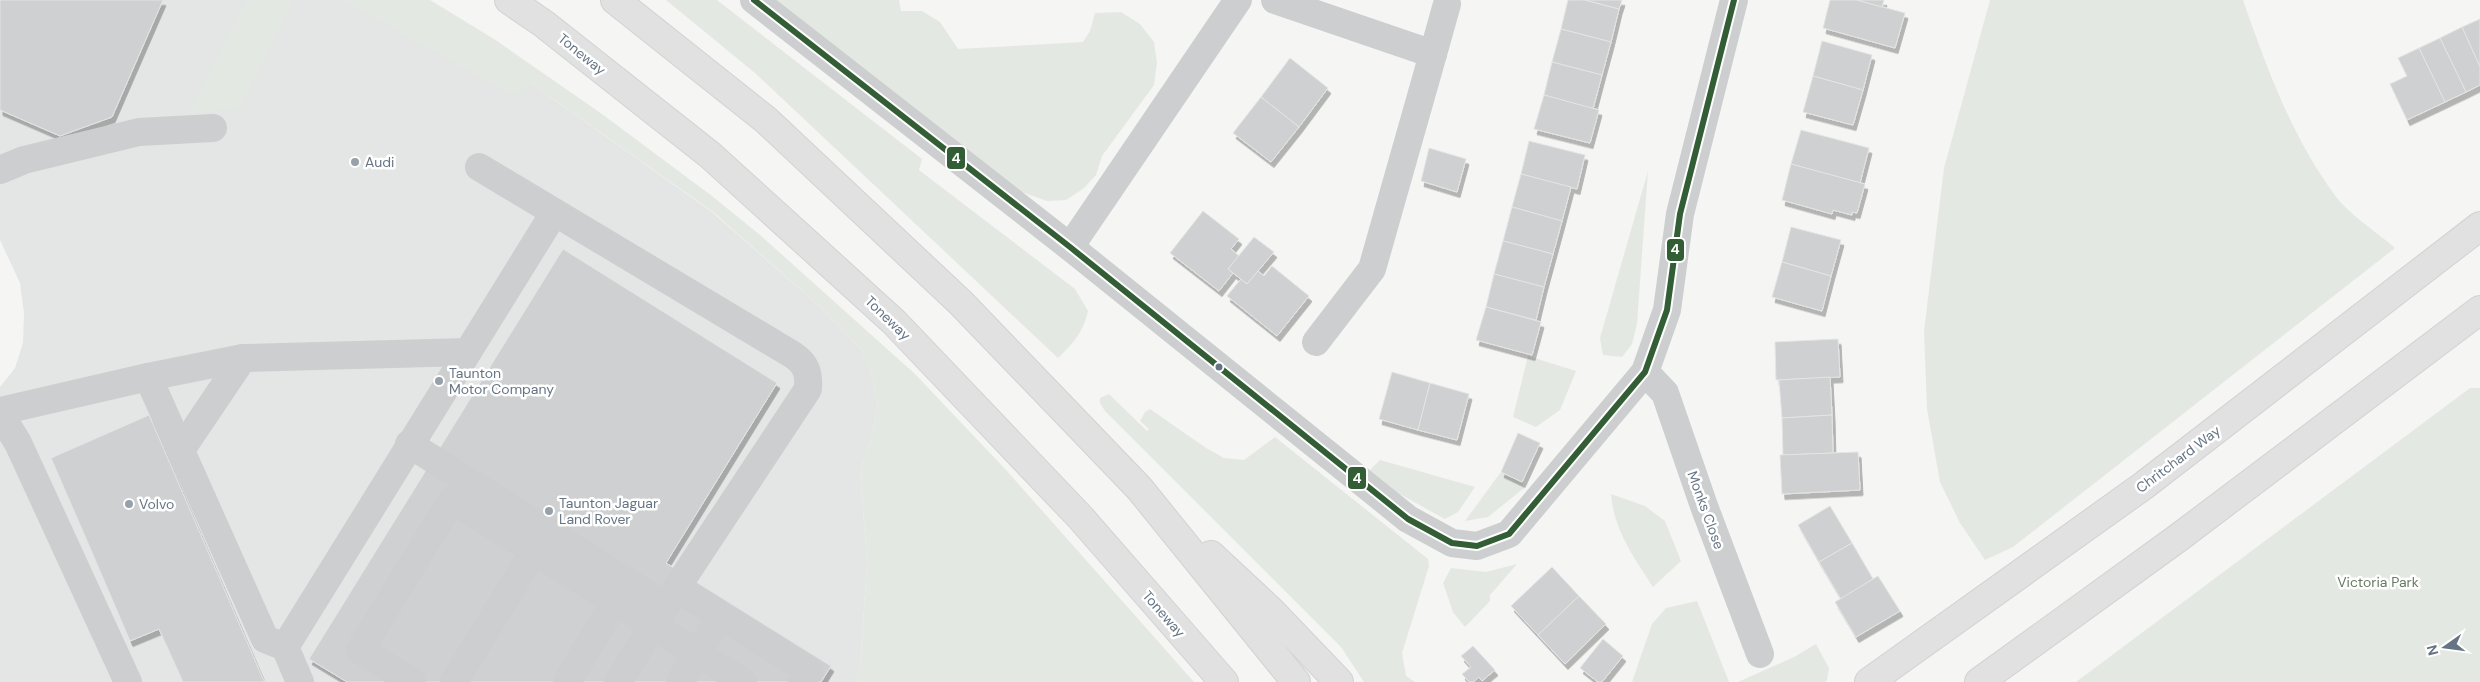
<svg xmlns="http://www.w3.org/2000/svg" width="2480" height="682" font-family="'DM Sans',sans-serif">
	<style>
		.built { fill: #e4e5e5 }
		.green { fill: #e4e8e2 }
		.building { fill: #ced0d1; stroke: #e4e4e4; filter: url(#shadow) }
		.lines { fill: none; stroke-linecap: round; stroke-linejoin: round }
		.major-casing { stroke: #d1d2d2; stroke-width: 30 }
		.minor { stroke: #cdcecf; stroke-width: 28 }
		.major { stroke: #e1e1e2; stroke-width: 28 }
		.bus-1-casing { stroke: #fff; stroke-width: 10 }
		.bus-1 { stroke: #325d35; stroke-width: 6 }
		.poi-dot { fill: #97a1ab; stroke: #fff; stroke-width: 2 }
		.bus-dot { fill: #657484; stroke: #fff; stroke-width: 2 }
		.labels { text-anchor: middle; dominant-baseline: central; stroke-width: 5; stroke-linejoin: round; paint-order: stroke }
		.street-label { font-size: 14px; fill: #657484; stroke: #fff }
		.poi-label { font-size: 14px; fill: #657484; stroke: #fff; text-anchor: start }
		.park-label { font-size: 14px; fill: #677b64; stroke: #fff }
		.line-badge { stroke: #fff; stroke-width: 2 }
		.badge-label { font-size: 14px; text-anchor: middle; font-weight: bold; fill: #fff }
	</style>
	<defs>
		<filter id="shadow"><feDropShadow dx="3" dy="5.5" stdDeviation="0" flood-color="#0004"/></filter>
	</defs>
	<rect width="100%" height="100%" fill="#f5f5f4"/>
	<polygon class="built" points="0,0 386,0 532,84 712,212 819,306 860,348 872,376 878,404 871,438 860,470 867,562 860,669 856,682 0,682 0,387 15,368 23,343 24,313 20,283 0,240"/>
	<g class="green">
		<polygon points="247,0 293,0 240,108 189,113"/>
		<polygon points="343,0 430,0 494,39 602,114 712,196 760,235 915,374 1007,471 1194,682 856,682 860,669 867,562 860,470 871,438 878,404 872,376 860,348 819,306 713,212 532,84 514,96"/>
		<path d="M666,0H717L922,159L919,170L1075,289L1088,311C1084,331 1072,345 1058,358L755,73Z"/>
		<polygon points="777,0 899,0 901,11 922,11 940,22 958,49 1083,42 1090,31 1095,13 1121,12 1140,24 1154,42 1157,63 1154,85 1102,156 1096,175 1084,188 1066,200 1047,201 1013,189"/>
		<path d="M1990,0H2243C2267,69 2293,140 2337,198C2349,214 2379,234 2395,248L2013,547L1985,560L1960,523L1940,482L1927,409L1924,331L1944,168Z"/>
		<polygon points="1648,171 1637,324 1632,344 1622,357 1603,355 1600,338"/>
		<polygon points="1528,356 1576,371 1560,410 1536,427 1513,417"/>
		<polygon points="2470,388 2480,388 2480,682 2076,682"/>
		<polygon points="1109,394 1147,431 1149,429 1140,421 1145,412 1150,409 1206,448 1224,458 1244,460 1275,437 1428,559 1429,566 1402,653 1406,676 1415,682 1364,682 1341,647 1105,411 1100,403 1100,398"/>
		<polygon points="1380,460 1475,487 1458,512 1445,519 1396,492 1369,471"/>
		<polygon points="1501,472 1522,482 1524,488 1488,517 1465,521"/>
		<path d="M1611,494L1645,506L1665,521L1681,561L1653,587C1634,557 1614,531 1611,494Z"/>
		<polygon points="1517,564 1490,595 1490,601 1465,627 1453,612 1443,583 1451,568 1486,572"/>
		<polygon points="1697,601 1729,682 1632,682 1652,624 1666,608"/>
		<polygon points="1816,644 1829,668 1827,680 1825,682 1738,682 1794,657"/>
	</g>
	<g class="building">
		<polygon points="0,0 163,0 112,117 60,136 0,110"/>
		<polygon points="1568,0 1585,0 1619,9 1611,42 1561,29"/>
		<polygon points="1585,0 1622,0 1619,9"/>
		<polygon points="1830,0 1857,0 1905,13 1895,48 1823,28"/>
		<polygon points="1857,0 1884,0 1882,7"/>
		<polygon points="2480,19 2480,67 2462,27"/>
		<polygon points="2462,27 2480,67 2480,85 2466,92 2440,38"/>
		<polygon points="1561,29 1611,42 1602,75 1552,62"/>
		<polygon points="2440,38 2466,92 2445,102 2419,48"/>
		<polygon points="1822,41 1872,55 1863,90 1813,76"/>
		<polygon points="2419,48 2445,102 2407,120 2390,84 2407,76 2398,58"/>
		<polygon points="1290,58 1328,88 1299,127 1261,97"/>
		<polygon points="1552,62 1602,75 1593,109 1544,95"/>
		<polygon points="1813,76 1863,90 1853,125 1803,112"/>
		<polygon points="1544,95 1599,110 1590,143 1534,129"/>
		<polygon points="1261,97 1299,127 1271,162 1233,133"/>
		<polygon points="1801,130 1869,148 1860,183 1791,164"/>
		<polygon points="1529,141 1585,155 1577,189 1521,174"/>
		<polygon points="1429,148 1466,159 1457,192 1421,181"/>
		<polygon points="1791,164 1865,184 1857,213 1852,212 1852,215 1833,210 1832,214 1782,200"/>
		<polygon points="1521,174 1571,187 1562,221 1512,207"/>
		<polygon points="1512,207 1562,221 1553,254 1503,241"/>
		<polygon points="1203,211 1239,239 1231,249 1239,256 1228,269 1233,273 1219,291 1170,253"/>
		<polygon points="1791,227 1841,240 1831,276 1782,262"/>
		<polygon points="1254,237 1274,252 1247,284 1228,269"/>
		<polygon points="1503,241 1553,254 1544,287 1494,274"/>
		<polygon points="563,249 777,383 666,563 831,666 821,682 347,682 309,659"/>
		<polygon points="1782,262 1831,276 1822,311 1772,297"/>
		<polygon points="1272,266 1309,296 1277,336 1227,296 1241,279 1247,284 1258,271 1264,276"/>
		<polygon points="1494,274 1544,287 1536,320 1486,307"/>
		<polygon points="1486,307 1541,322 1532,355 1476,340"/>
		<polygon points="1838,339 1840,377 1776,380 1775,342"/>
		<polygon points="1392,372 1430,383 1418,430 1379,419"/>
		<polygon points="1830,377 1832,415 1782,418 1779,380"/>
		<polygon points="1430,383 1469,394 1457,440 1418,430"/>
		<polygon points="149,415 263,679 265,682 183,682 159,629 130,641 91,550 51,458"/>
		<polygon points="1832,415 1833,453 1783,455 1782,418"/>
		<polygon points="1518,433 1540,443 1522,482 1501,472"/>
		<polygon points="1858,452 1860,490 1782,494 1780,455"/>
		<polygon points="1830,506 1852,543 1819,562 1798,525"/>
		<polygon points="1852,543 1873,579 1841,599 1819,562"/>
		<polygon points="1552,567 1579,596 1538,635 1511,606"/>
		<polygon points="1878,576 1900,611 1856,637 1835,602"/>
		<polygon points="1579,596 1606,624 1565,664 1538,635"/>
		<polygon points="1603,639 1623,656 1602,682 1598,682 1580,668"/>
		<polygon points="1473,646 1495,670 1482,681 1479,677 1474,682 1469,682 1462,674 1471,667 1461,656"/>
	</g>
	<g class="lines">
		<defs>
			<g id="major">
				<polyline points="509,0 544,24 710,155 894,322 1080,517 1224,682"/>
				<polyline points="615,0 766,120 961,303 1139,488 1296,682"/>
				<polyline points="1211,555 1270,610 1339,682"/>
				<polyline points="1869,682 2143,486 2480,226"/>
				<polyline points="1979,682 2178,538 2480,310"/>
			</g>
		</defs>
		<use href="#major" class="major-casing"/>
		<g class="minor">
			<polyline points="754,0 1070,247 1408,519 1452,543 1477,546 1509,534 1645,372 1667,310 1680,214 1734,0"/>
			<polyline points="1275,0 1433,54 1372,269 1316,342"/>
			<polyline points="1433,54 1447,4"/>
			<path d="M479,167L793,355C806,364 809,372 808,389L685,575L618,682"/>
			<polyline points="0,170 24,160 139,132 213,128"/>
			<polyline points="1070,247 1238,0"/>
			<polyline points="1645,372 1665,393 1704,506 1760,654"/>
			<polyline points="148,377 265,639 285,647 300,682"/>
			<polyline points="0,411 148,377 243,358 467,352"/>
			<polyline points="0,414 18,443 128,682"/>
			<polyline points="409,444 666,606"/>
			<polyline points="181,450 243,358"/>
			<polyline points="678,589 809,671 802,682"/>
			<polyline points="285,647 554,213"/>
			<polyline points="412,682 360,650 452,500 743,682"/>
			<polyline points="454,682 534,551"/>
			<polyline points="567,682 615,602"/>
			<polyline points="680,682 720,616"/>
		</g>
		<use href="#major" class="major"/>
		<defs>
			<polyline id="bus-1" points="754,0 1070,247 1408,519 1452,543 1477,546 1509,534 1645,372 1667,310 1680,214 1734,0"/>
		</defs>
		<use href="#bus-1" class="bus-1-casing"/>
		<use href="#bus-1" class="bus-1"/>
	</g>
	<g class="poi-dot">
		<circle cx="355" cy="162" r="5"/>
		<circle cx="439" cy="381" r="5"/>
		<circle cx="129" cy="504" r="5"/>
		<circle cx="549" cy="511" r="5"/>
	</g>
	<circle class="bus-dot" cx="1219" cy="367" r="4.5"/>
	<g class="labels">
		<g class="street-label">
			<text transform="translate(582 54) rotate(39)">Toneway</text>
			<text transform="translate(888 318) rotate(44)">Toneway</text>
			<text transform="translate(2178 459) rotate(-37)">Chritchard Way</text>
			<text transform="translate(1706 510) rotate(70)">Monks Close</text>
			<text transform="translate(1164 614) rotate(49)">Toneway</text>
		</g>
		<g class="poi-label">
			<text x="365" y="162">Audi</text>
			<text x="449" y="373">Taunton<tspan x="449" dy="16">Motor Company</tspan></text>
			<text x="559" y="503">Taunton Jaguar<tspan x="559" dy="16">Land Rover</tspan></text>
			<text x="139" y="504">Volvo</text>
		</g>
		<g class="park-label">
			<text x="2378" y="582">Victoria Park</text>
		</g>
	</g>
	<g class="line-badge">
		<rect x="946" y="146" width="20" height="24" rx="5" fill="#325d35"/>
		<rect x="1666" y="238" width="19" height="24" rx="5" fill="#325d35"/>
		<rect x="1347" y="466" width="20" height="24" rx="5" fill="#325d35"/>
	</g>
	<g class="badge-label">
		<text x="956" y="163">4</text>
		<text x="1675" y="254">4</text>
		<text x="1357" y="483">4</text>
	</g>
	<g transform="translate(2445 647) rotate(256)" stroke="#ffffff" stroke-width="4" paint-order="stroke">
	<path d="M0-4L9 19L0 12L-9 19Z" fill="#657484"/>
	<text y="-8" font-size="14" font-weight="bold" text-anchor="middle" fill="#657484">N</text>
	</g>
</svg>
